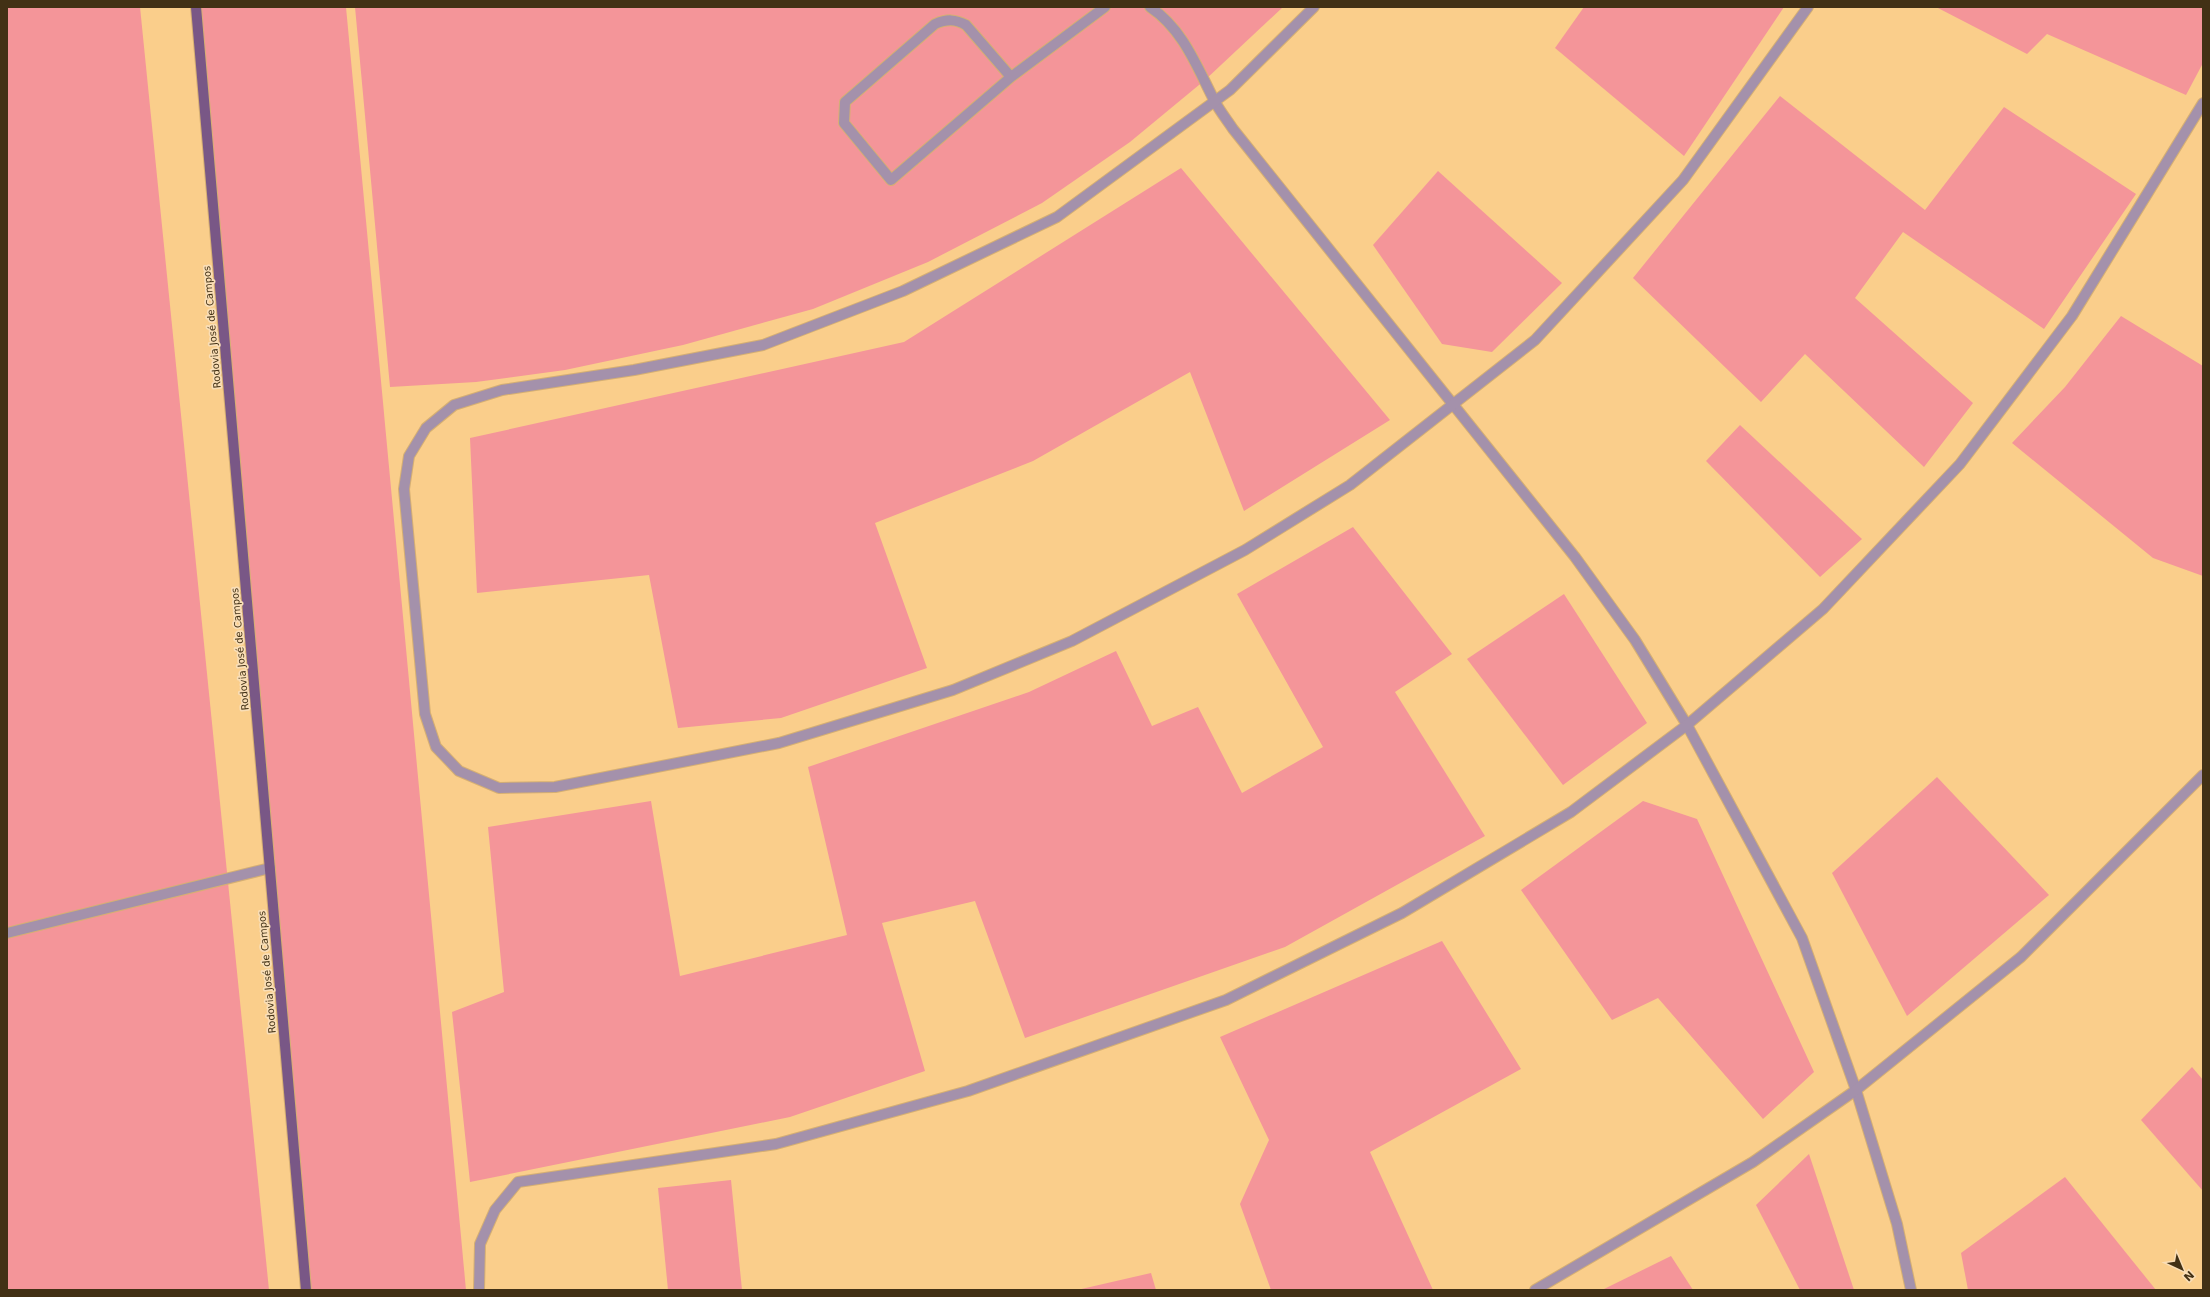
<svg xmlns="http://www.w3.org/2000/svg" width="2210" height="1297" font-family="'DejaVu Sans',sans-serif">
	<style>
		.green { fill: #f49599 }
		.lines { fill: none; stroke-linecap: round; stroke-linejoin: round }
		.minor-casing { stroke: #d5af73; stroke-width: 12 }
		.major-casing { stroke: #d5af73; stroke-width: 12 }
		.minor { stroke: #a491ab; stroke-width: 10 }
		.major { stroke: #795786; stroke-width: 10 }
		.labels { text-anchor: middle; dominant-baseline: central; stroke-width: 3.5; stroke-linejoin: round; paint-order: stroke }
		.street-label { font-size: 10px; fill: #423115; stroke: #f9deb7 }
	</style>
	<rect width="100%" height="100%" fill="#face8b"/>
	<g class="green">
		<polygon points="7,7 140,7 269,1290 7,1290"/>
		<polygon points="196,7 346,7 466,1290 306,1290"/>
		<polygon points="355,7 1283,7 1205,80 1130,142 1042,203 928,262 813,309 683,345 565,370 476,382 390,387"/>
		<polygon points="1584,7 1784,7 1684,156 1555,48"/>
		<polygon points="1936,7 2203,7 2203,63 2186,95 2047,34 2027,54"/>
		<polygon points="1780,96 1925,210 2004,107 2136,194 2044,329 1903,232 1855,298 1973,403 1924,467 1805,354 1761,402 1633,278"/>
		<polygon points="1181,168 1390,420 1244,511 1190,372 1033,461 875,523 927,668 781,718 678,728 649,575 477,593 470,438 904,342"/>
		<polygon points="1438,171 1562,283 1492,352 1442,344 1373,245"/>
		<polygon points="2121,316 2203,366 2203,576 2153,558 2012,443 2065,387"/>
		<polygon points="1740,425 1862,539 1820,577 1706,461"/>
		<polygon points="1353,527 1452,654 1395,692 1485,836 1285,947 1025,1038 975,901 882,923 925,1071 790,1117 470,1182 452,1012 504,992 488,827 651,801 680,976 847,935 808,767 1029,692 1116,651 1152,726 1198,707 1242,793 1323,747 1237,594"/>
		<polygon points="1564,594 1647,723 1563,785 1467,659"/>
		<polygon points="1937,777 2049,895 1907,1016 1832,873"/>
		<polygon points="1643,801 1697,819 1814,1072 1763,1119 1658,998 1612,1020 1521,890"/>
		<polygon points="1442,941 1521,1069 1370,1152 1433,1290 1271,1290 1240,1204 1269,1140 1220,1037"/>
		<polygon points="2192,1067 2203,1080 2203,1191 2141,1120"/>
		<polygon points="1809,1154 1854,1290 1800,1290 1756,1205"/>
		<polygon points="2065,1177 2156,1290 1968,1290 1961,1253"/>
		<polygon points="731,1180 742,1290 668,1290 658,1188"/>
		<polygon points="1671,1256 1693,1290 1602,1290"/>
		<polygon points="1151,1273 1156,1290 1077,1290"/>
	</g>
	<g class="lines">
		<defs>
			<g id="minor">
				<path d="M1150,7C1183,29 1197,67 1214,100C1219,110 1227,120 1233,129L1575,557L1635,640L1687,725L1802,938L1856,1090L1897,1224L1911,1290"/>
				<polyline points="1314,7 1230,90 1057,217 903,291 763,345 634,370 502,390 454,405 426,428 409,456 404,489 425,714 436,747 459,771 499,788 555,787 779,743 953,690 1072,641 1245,550 1350,485 1535,340 1683,180 1808,7"/>
				<path d="M1011,77L966,25C955,19 947,19 935,24L845,102L844,123L891,180L1011,77L1105,7"/>
				<polyline points="7,933 270,868"/>
				<polyline points="479,1290 480,1244 495,1210 518,1182 776,1144 968,1091 1226,1000 1402,913 1571,812 1687,725 1823,609 1960,464 2072,316 2203,103"/>
				<polyline points="1535,1290 1753,1162 1856,1090 2021,957 2203,775"/>
			</g>
			<polyline id="major" points="196,7 306,1290"/>
		</defs>
		<use href="#minor" class="minor-casing"/>
		<use href="#major" class="major-casing"/>
		<use href="#minor" class="minor"/>
		<use href="#major" class="major"/>
	</g>
	<g class="labels">
		<g class="street-label">
			<text transform="translate(212 327) rotate(-95)">Rodovia José de Campos</text>
			<text transform="translate(240 649) rotate(-95)">Rodovia José de Campos</text>
			<text transform="translate(267 972) rotate(-95)">Rodovia José de Campos</text>
		</g>
	</g>
	<rect width="2210" height="1297" fill="none" stroke="#423115" stroke-width="16"/>
	<g transform="translate(2182 1269) rotate(136)" stroke="#f9deb7" stroke-width="3" paint-order="stroke">
	<path d="M0-3L7 15L0 10L-7 15Z" fill="#423115"/>
	<text y="-6" font-size="11" font-weight="bold" text-anchor="middle" fill="#423115">N</text>
	</g>
</svg>
